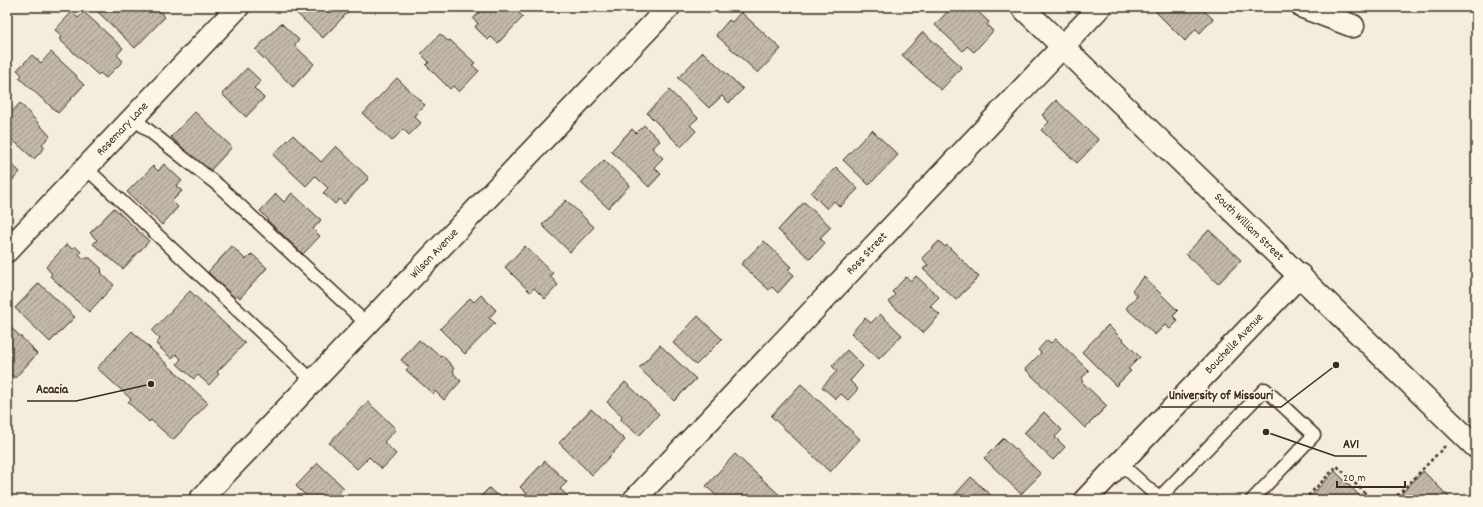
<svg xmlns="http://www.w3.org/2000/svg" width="1483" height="507" font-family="Dekko,sans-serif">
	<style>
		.building { fill: url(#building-hatch); stroke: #3b2a1e }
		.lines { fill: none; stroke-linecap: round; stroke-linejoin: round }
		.lane-casing { stroke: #3b2a1e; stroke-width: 15 }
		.street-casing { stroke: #3b2a1e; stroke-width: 25 }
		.path { stroke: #3b2a1e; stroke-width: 2.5; stroke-dasharray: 3 3; stroke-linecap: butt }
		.lane { stroke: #fcf5e5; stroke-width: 12 }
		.street { stroke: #fcf5e5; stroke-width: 22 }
		.labels { text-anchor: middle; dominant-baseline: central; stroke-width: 3; stroke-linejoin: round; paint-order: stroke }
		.street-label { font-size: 12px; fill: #3b2a1e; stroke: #fcf5e5 }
		.leader { fill: none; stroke: #3b2a1e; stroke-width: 1.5 }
		.callout-dot { fill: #3b2a1e; stroke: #fcf5e5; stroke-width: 1.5 }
		.callout-label { font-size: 13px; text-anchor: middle; font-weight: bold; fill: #3b2a1e; stroke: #fcf5e5; stroke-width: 3; stroke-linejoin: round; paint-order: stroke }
	</style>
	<defs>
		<pattern id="building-hatch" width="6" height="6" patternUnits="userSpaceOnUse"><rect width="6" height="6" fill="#c3b9aa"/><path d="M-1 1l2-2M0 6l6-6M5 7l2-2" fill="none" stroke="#a0978a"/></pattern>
	</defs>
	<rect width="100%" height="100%" fill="#f4eddd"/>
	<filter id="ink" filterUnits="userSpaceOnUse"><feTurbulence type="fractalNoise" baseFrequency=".025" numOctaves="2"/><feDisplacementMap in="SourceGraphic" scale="8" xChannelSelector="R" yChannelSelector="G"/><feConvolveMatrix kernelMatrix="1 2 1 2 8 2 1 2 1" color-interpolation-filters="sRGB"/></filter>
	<g filter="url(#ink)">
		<g class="building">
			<polygon points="93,7 155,7 165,17 135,48"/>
			<polygon points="293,7 345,7 349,11 323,38 292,9"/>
			<polygon points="484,7 513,7 523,17 498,43 491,37 488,40 475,27 478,23 473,19"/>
			<polygon points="952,7 973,7 989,22 987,25 993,31 974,52 967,46 963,51 935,25"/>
			<polygon points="1160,7 1194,7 1196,9 1200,7 1213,19 1200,33 1196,29 1185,41 1156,12"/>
			<polygon points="72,12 78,18 84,12 123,48 117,55 123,61 106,78 100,73 98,75 59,39 62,36 55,30"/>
			<polygon points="741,12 781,49 758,73 716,35 729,20 732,22"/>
			<polygon points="281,23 299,40 294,45 314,64 293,87 255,50"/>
			<polygon points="923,32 962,67 941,90 902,55"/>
			<polygon points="440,34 448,41 450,40 475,63 472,65 479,71 459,92 453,86 450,89 426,65 429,62 421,54"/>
			<polygon points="51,52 77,76 76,77 84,85 58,113 19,78 22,75 17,70 32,55 41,63"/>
			<polygon points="703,52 743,89 729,103 722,96 709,108 678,78"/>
			<polygon points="247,68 261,81 254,88 264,98 246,117 222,94"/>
			<polygon points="397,78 425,105 414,116 421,123 409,135 403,129 392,141 363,114"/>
			<polygon points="669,90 698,118 690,125 696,131 681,147 647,113"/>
			<polygon points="1056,100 1099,140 1077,163 1041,130 1049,122 1042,115"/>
			<polygon points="20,103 50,136 42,144 45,147 34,159 7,135 7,117"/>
			<polygon points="195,112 232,147 209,172 171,137"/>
			<polygon points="644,125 660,141 652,148 663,158 654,167 661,174 649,187 611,151 632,129 636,133"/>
			<polygon points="872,130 898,155 869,185 843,160"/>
			<polygon points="293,135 321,162 336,146 369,178 344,204 339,199 335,204 323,193 328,188 315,176 306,186 273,155"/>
			<polygon points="7,160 20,172 7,186"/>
			<polygon points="604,160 630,185 608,208 581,183"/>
			<polygon points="164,164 182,181 176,186 182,191 172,201 178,207 162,225 127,192 153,166 158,171"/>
			<polygon points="836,167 858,189 840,207 834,201 827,209 811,193"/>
			<polygon points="292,193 321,220 313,229 320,236 303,254 267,220 268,219 260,211 276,194 284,202"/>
			<polygon points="566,200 594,227 570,252 542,225"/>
			<polygon points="804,202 831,227 820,238 825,243 810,259 778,230"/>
			<polygon points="114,208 149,241 123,269 93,244 97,240 90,233"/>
			<polygon points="1209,230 1241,260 1218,284 1186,254"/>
			<polygon points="764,241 791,267 788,270 794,275 778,293 772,287 769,290 741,264"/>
			<polygon points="939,241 945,247 947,245 979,277 956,300 923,269 928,265 922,258"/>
			<polygon points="67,244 72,249 75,246 81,252 79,254 83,258 90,258 101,268 102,274 114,285 89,312 50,276 52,274 46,267"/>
			<polygon points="232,246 246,260 252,254 267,268 240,298 237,295 235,298 208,272"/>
			<polygon points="525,246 553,273 550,276 558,285 545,299 534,288 530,292 505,267"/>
			<polygon points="916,276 939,297 930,306 940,315 923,333 889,302 895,295 892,292 906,277 911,281"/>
			<polygon points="1144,277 1178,311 1173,316 1178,321 1170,329 1165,325 1155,335 1126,308 1137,296 1132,290"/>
			<polygon points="39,283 75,317 50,342 15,308"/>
			<polygon points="190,291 245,343 217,372 219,374 209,385 198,375 194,379 177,364 181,359 176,354 172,359 156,344 160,339 152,331"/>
			<polygon points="481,295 496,310 489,318 495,323 465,354 440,329 470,298 474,302"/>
			<polygon points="880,314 902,335 879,359 851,333 865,318 871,323"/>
			<polygon points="698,316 722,339 696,365 673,343"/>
			<polygon points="7,324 33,348 32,349 37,354 15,378 7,372"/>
			<polygon points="1108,325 1140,357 1128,369 1131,371 1116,386 1082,352"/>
			<polygon points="132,331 208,403 173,440 151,420 149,422 128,402 131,399 97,368"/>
			<polygon points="1056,339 1089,371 1082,378 1082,382 1107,406 1085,428 1025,369 1041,353 1038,350 1047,340 1051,343"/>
			<polygon points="419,340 427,347 429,346 439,355 443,356 453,367 454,374 461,381 444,400 435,391 433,394 406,370 409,367 401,360"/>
			<polygon points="660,345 696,379 674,401 639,368"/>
			<polygon points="847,350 863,366 850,381 858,389 848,400 841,394 836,399 822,387 837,371 832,366"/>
			<polygon points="625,382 659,414 639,436 621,420 622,416 607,402"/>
			<polygon points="801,384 860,439 830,472 771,416"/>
			<polygon points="368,402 396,429 384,442 396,454 382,469 369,457 357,469 329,443"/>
			<polygon points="591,409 625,440 592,475 559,443"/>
			<polygon points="1044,412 1062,430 1055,437 1065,447 1053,460 1024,433"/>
			<polygon points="1004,438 1041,474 1021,494 984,458"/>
			<polygon points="735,454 785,500 721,500 706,486"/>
			<polygon points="545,461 567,482 560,489 568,496 564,500 533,500 520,487"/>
			<polygon points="318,463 344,488 337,495 342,500 310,500 296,486"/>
			<polygon points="1335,471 1364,500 1307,500"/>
			<polygon points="1423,471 1452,500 1395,500"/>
			<polygon points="971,477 996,500 954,500 952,498"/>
			<polygon points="489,488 501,499 505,494 512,500 477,500"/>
		</g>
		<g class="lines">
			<defs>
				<g id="lane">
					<polyline points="133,118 219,186 367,324"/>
					<polyline points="86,168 313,381"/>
					<polyline points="1120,463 1161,500"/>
					<polyline points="1159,498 1265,389 1314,435 1252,500"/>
				</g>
				<g id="street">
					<path id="s1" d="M1022,7L1476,447"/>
					<polyline points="1303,7 1353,26"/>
					<path id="s2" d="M7,251L238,7"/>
					<path id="s3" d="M200,500L669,7"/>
					<path id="s4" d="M634,500L1100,7"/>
					<path id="s5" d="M1085,500L1300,275"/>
				</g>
			</defs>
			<use href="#lane" class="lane-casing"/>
			<use href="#street" class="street-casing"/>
			<g class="path">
				<polyline points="1304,500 1337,466 1372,500"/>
				<polyline points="1393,500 1445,446"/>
			</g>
			<use href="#lane" class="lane"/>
			<use href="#street" class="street"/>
		</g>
	</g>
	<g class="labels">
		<g class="street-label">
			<text stroke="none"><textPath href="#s2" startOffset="168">Rosemary Lane</textPath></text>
			<text stroke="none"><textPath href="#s1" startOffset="316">South William Street</textPath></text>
			<text stroke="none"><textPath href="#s3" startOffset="340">Wilson Avenue</textPath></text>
			<text stroke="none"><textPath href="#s4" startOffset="339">Ross Street</textPath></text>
			<text stroke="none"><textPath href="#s5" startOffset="216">Bouchelle Avenue</textPath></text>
		</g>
	</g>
	<path class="leader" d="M151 384L76 401H27M1336 365L1281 407H1161M1266 432L1335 456H1367"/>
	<g class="callout-dot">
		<circle cx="151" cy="384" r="4"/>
		<circle cx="1336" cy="365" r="4"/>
		<circle cx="1266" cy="432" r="4"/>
	</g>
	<g class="callout-label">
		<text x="52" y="393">Acacia</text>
		<text x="1221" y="399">University of Missouri</text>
		<text x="1351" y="448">AV1</text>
	</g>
	<rect width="1483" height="507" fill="none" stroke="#fcf5e5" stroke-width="24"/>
	<rect x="12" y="12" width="1459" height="483" fill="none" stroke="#3b2a1e" stroke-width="1.5" filter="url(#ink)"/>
	<path d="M1337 481v6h68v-6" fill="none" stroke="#3b2a1e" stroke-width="2"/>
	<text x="1343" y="481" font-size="12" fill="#3b2a1e" stroke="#fcf5e5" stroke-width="3" paint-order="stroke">20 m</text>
</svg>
